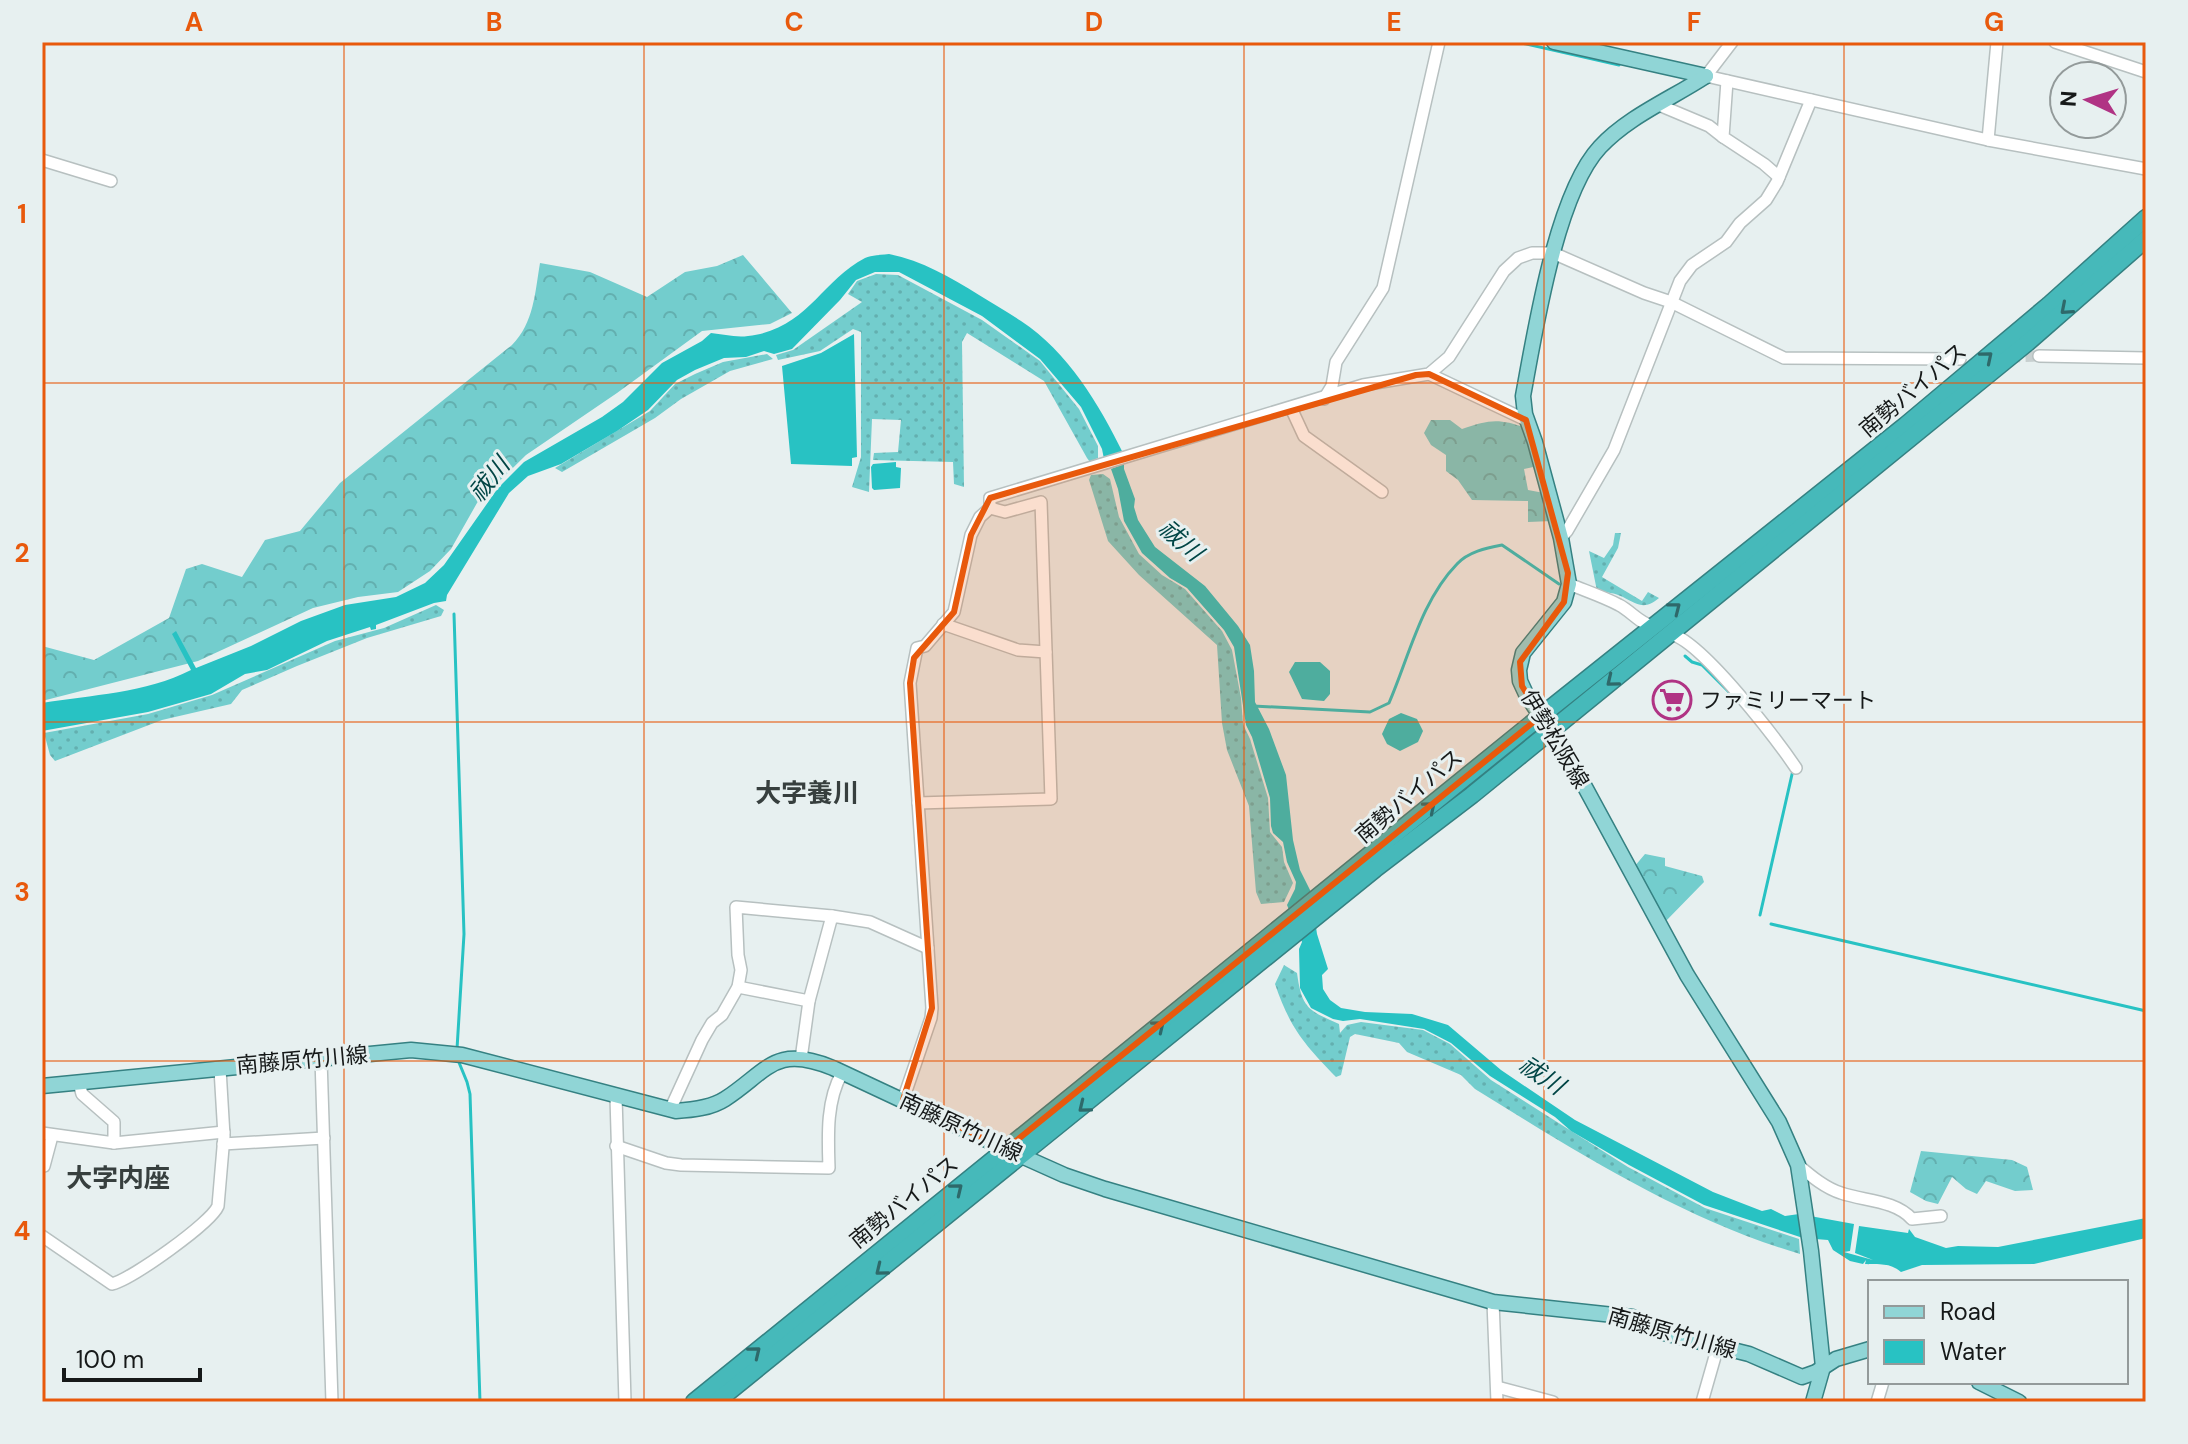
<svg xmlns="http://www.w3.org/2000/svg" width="2188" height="1444" font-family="'DM Sans','Noto Sans JP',sans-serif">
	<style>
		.grass { fill: url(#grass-dots) }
		.forest { fill: url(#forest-crowns) }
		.water { fill: #28c2c3 }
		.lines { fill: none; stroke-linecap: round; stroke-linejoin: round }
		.stream { stroke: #28c2c3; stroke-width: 3 }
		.minor-tunnel { stroke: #c8d0d0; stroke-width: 11; stroke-dasharray: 11 5.5; stroke-linecap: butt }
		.minor-casing { stroke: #b7c0c0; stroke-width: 14 }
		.major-casing { stroke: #358182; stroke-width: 17 }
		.highway-casing { stroke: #358182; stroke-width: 19 }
		.minor { stroke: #fff; stroke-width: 11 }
		.major { stroke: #90d5d6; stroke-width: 14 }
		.highway { stroke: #46b9ba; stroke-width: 16 }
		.oneway { stroke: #2e696a }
		.marked { fill: #e8590c; fill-opacity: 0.2; stroke: #e8590c; stroke-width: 6; stroke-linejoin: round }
		.grid { fill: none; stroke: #e8590c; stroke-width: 2; stroke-opacity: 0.55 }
		.labels { text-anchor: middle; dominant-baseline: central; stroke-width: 6; stroke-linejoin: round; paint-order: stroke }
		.street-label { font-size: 22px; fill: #161919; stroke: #e7f0f0 }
		.poi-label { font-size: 22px; fill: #161919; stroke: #e7f0f0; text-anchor: start }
		.water-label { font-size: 24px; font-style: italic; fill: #014545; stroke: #e7f0f0 }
		.quarter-label { font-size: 26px; font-weight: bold; fill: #373f3e; stroke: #e7f0f0 }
		.neatline { fill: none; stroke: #e8590c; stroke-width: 3 }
		.grid-label { font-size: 26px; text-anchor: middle; font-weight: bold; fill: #e8590c }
	</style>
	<defs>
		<pattern id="grass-dots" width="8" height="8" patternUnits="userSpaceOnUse" patternTransform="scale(2)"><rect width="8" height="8" fill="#73cdcd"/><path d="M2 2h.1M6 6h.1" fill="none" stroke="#63afaf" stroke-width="1.8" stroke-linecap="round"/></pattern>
		<pattern id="forest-crowns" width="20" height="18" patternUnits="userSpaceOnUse" patternTransform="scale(2)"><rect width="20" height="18" fill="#73cdcd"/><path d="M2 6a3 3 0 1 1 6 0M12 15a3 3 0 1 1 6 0" fill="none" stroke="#63afaf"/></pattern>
	</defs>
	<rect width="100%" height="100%" fill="#e7f0f0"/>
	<g class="grass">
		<polygon points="876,274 898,275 982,320 1040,361 1079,409 1098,446 1098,458 1090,462 1087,458 1044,381 967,333 962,342 964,487 954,484 953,462 873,460 874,453 898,452 901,420 872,419 869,492 852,487 861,457 861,332 853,329 820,351 778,360 776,355 793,350 862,302 848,294 857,281"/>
		<polygon points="767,354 773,359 730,371 681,399 655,418 562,472 555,468 650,411 675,384 695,374 723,362"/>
		<polygon points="1103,474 1110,479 1119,517 1139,554 1162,575 1185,589 1222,631 1232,650 1241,698 1243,724 1250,739 1268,798 1270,832 1282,847 1284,862 1293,883 1284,902 1261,904 1256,892 1249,806 1227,750 1222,723 1217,645 1139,575 1108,541 1089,480 1091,475"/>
		<path d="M1615,533H1621L1618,548L1602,577L1642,601L1648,592L1659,598C1645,610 1638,605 1623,597C1615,593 1606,592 1597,591L1589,551L1604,558L1613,545Z"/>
		<polygon points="436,605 444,610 441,616 367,638 297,666 242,690 231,704 162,720 55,761 50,755 44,733 148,714 212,695 335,641 384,628"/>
		<path d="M1284,965L1297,973C1302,1009 1308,1010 1339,1024L1340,1033L1347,1025L1361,1022L1423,1030L1450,1044L1491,1080L1628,1167L1705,1208L1799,1239L1800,1254C1682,1219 1579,1153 1475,1089L1461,1075L1407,1052L1399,1043L1355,1034L1350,1037L1341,1075L1336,1077C1304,1044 1290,1028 1275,984Z"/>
	</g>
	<g class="forest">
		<path d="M743,255L792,313L770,324L702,331L617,393L526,455L477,503L451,549L430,571L398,592L358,597L313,608L198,661L42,701V646L94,660L169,618L186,569L202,564L242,577L265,540L300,531L340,483L512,345C534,323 535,292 540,263L590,272L647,297L685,272L717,266Z"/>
		<path d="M1431,420H1450L1462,429C1489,420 1498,418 1526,428L1538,466L1524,469L1528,490L1544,493L1552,521L1528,522V501L1472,500L1458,480L1446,471V455L1431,445L1424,433Z"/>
		<polygon points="1645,854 1665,858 1665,866 1702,876 1704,882 1664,923 1634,867"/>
		<polygon points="1921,1151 2012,1160 2027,1167 2033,1190 2015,1191 1986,1181 1977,1194 1966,1189 1952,1177 1938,1204 1926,1201 1910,1192"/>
	</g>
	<g class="water">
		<path d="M889,254C923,261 950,277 979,295C993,304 1008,312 1021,321C1068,352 1099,404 1123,453L1104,459L1102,449L1081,407L1040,359L982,316L899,272H875L856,280L840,300L792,349L774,354L764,351L746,357L724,358L695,370L677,380L648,410L617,431L561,464L528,476L509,493L447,595L446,601L434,603L376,625V629L371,630L370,627L327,641L267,670L245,674L211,694L148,712L42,731V703C91,695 146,693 191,670L172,634L176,631L196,668L251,646L301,621L345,605L396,597L425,583L444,565L498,488L524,462L602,417L623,402L662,363L702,341L711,333C723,334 736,338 748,336C807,329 820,282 865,258C872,255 881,255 889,254Z"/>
		<polygon points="854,334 857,457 852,458 852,466 791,464 782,366 821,353"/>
		<polygon points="896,462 896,467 901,468 900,488 874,490 872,488 871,467 873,464"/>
		<path d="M1124,464V469L1135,499L1134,507L1138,520L1155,547L1205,586L1238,626L1250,645L1254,671L1255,702L1269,729L1286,775L1293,840L1300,870L1311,892L1317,934L1328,969L1322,975L1323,989L1330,1000L1341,1008L1365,1012L1412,1014L1448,1025L1501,1070L1575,1120L1713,1192L1762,1211L1771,1209L1785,1216L1799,1214L1854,1224L1850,1251L1844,1252L1873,1260L1855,1253L1859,1226L1908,1233L1909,1229L1915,1237L1946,1248L1958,1246L1998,1247L2146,1218V1238L2034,1264L1922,1265L1901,1272C1889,1262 1880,1265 1865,1264L1866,1260L1863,1264L1850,1261L1833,1250L1828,1240L1803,1238L1704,1205L1629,1165L1571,1131L1555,1117L1490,1076L1451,1043L1424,1029L1360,1019L1343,1021L1333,1019L1311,1008L1300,988L1299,949L1302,942L1287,905L1295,889L1296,882L1287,862L1283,842L1273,833L1271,826L1270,798L1252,737L1246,725L1234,647L1224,630L1187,588L1170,578L1142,553L1124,521L1118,489L1111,469Z"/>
		<polygon points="1295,662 1320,662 1330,671 1330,694 1324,701 1302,699 1289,672"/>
		<polygon points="1401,713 1417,719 1423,731 1418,742 1400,751 1387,744 1382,734 1389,719"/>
	</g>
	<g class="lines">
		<g class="stream">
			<polyline points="1517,42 1619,65"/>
			<polyline points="454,614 464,934 457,1049"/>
			<polyline points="1685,656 1692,662 1702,665 1733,696"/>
			<path d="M1253,706L1370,712L1389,703C1409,657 1421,601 1457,564C1468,552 1486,548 1502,545L1559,584"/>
			<polyline points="1760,915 1793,770"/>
			<polyline points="1771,924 2146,1011"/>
			<polyline points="458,1060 467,1082 470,1094 480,1402"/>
		</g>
		<polyline class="minor-tunnel" points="2009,357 2039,356"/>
		<defs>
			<g id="minor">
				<polyline points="1732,42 1706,76 1988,140 2146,169"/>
				<polyline points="2055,42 2146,72"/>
				<polyline points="1727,81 1723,137 1764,164 1779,177"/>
				<polyline points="1659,105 1709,126 1723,137"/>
				<polyline points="1988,140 1997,42"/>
				<polyline points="42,160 111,181"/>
				<polyline points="2039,356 2146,358"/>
				<polyline points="1429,374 1526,420"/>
				<polyline points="1324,399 1332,386 1336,362 1383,288 1439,42"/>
				<polyline points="1291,408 1304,436 1382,492"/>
				<polyline points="1561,538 1567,531 1614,450 1680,281 1692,265 1726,242 1740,223 1766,200 1777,182 1811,100"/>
				<path d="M1569,584C1586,591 1604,597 1619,605C1631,611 1640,624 1653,626"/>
				<polyline points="943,624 1018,650 1046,652"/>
				<path d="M1670,634C1700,639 1777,740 1796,768"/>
				<polyline points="918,803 1051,799 1041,502 1005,512 990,508"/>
				<polyline points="738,987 809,1001"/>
				<polyline points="321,1059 332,1402"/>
				<polyline points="801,1059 809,1001 832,916 870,922 928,948"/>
				<polyline points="616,1097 625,1402"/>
				<polyline points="903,1100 931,1018 932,1008 910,683 917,648 925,646 954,612 971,535 980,517 990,508 990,498 1363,385 1429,374 1449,357 1504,271 1518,258 1532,253 1553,253 1644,293 1671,302 1784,358 1960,359"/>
				<polyline points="670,1110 702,1040 712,1023 722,1015 738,987 741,970 738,955 736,907 832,916"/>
				<polyline points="42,1133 114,1143 114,1122 82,1094 79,1083"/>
				<polyline points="114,1143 224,1132"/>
				<polyline points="223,1144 324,1138"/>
				<path d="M616,1146L666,1163L681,1165L829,1168C828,1137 826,1101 842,1073"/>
				<path d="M1798,1165C1811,1176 1825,1188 1841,1193C1864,1201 1895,1200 1912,1219L1941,1216"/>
				<polyline points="42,1166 44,1166 52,1136"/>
				<path d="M42,1236L112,1284C132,1279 211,1223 218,1206L224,1136L220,1069"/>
				<polyline points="1493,1302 1497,1402"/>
				<polyline points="1497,1387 1553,1402"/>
				<polyline points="1702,1402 1718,1346"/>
				<polyline points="1877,1402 1883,1382"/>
			</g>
			<g id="major">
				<polyline points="1554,42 1706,76"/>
				<path d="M1706,76C1671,99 1629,116 1600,147C1556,194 1535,332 1523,396L1525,414L1535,442L1561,538L1569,584L1564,602L1523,653L1519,670L1520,681L1526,694L1573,765L1687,975L1779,1122L1798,1165L1811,1251L1823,1367L1813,1402"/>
				<path d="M42,1086L411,1050L462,1055L676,1111C693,1110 711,1108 725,1099C768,1071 774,1044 833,1068L1006,1149L1064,1175L1105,1189L1493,1302L1632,1317L1660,1332L1749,1354L1802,1377L1816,1372L1836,1359L1870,1349"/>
				<polyline points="1979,1382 2019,1402"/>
			</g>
			<g id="highway">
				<polyline points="694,1402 1541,716 1906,425 2049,305 2146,218"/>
				<polyline points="716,1402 1375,869 1472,795 2027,343 2146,239"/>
			</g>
		</defs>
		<use href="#minor" class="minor-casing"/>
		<use href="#major" class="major-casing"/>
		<use href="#highway" class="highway-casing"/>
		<use href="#minor" class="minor"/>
		<use href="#major" class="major"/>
		<use href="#highway" class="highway"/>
	</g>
	<defs><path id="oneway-chevron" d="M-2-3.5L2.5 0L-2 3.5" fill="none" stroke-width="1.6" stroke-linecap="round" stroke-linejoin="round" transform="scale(2)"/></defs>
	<g class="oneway">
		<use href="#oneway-chevron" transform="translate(2066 309) rotate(139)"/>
		<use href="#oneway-chevron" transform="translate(1987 357) rotate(-40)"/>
		<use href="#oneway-chevron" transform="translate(1675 608) rotate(-38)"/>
		<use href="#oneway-chevron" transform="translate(1612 681) rotate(141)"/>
		<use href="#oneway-chevron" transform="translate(1430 807) rotate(-40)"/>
		<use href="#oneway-chevron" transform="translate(1159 1026) rotate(-39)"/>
		<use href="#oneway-chevron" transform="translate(1084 1107) rotate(141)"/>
		<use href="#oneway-chevron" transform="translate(957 1189) rotate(-39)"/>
		<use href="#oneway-chevron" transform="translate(881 1270) rotate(141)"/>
		<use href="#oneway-chevron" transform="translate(755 1352) rotate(-39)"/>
	</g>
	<path class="marked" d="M1429,374L1526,420L1568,573L1564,602L1520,662L1522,686L1541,716L1006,1149L903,1100L932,1008L910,683L914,658L954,612L971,535L990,498L1416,375Z"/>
	<path class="grid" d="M344,42V1402M644,42V1402M944,42V1402M1244,42V1402M1544,42V1402M1844,42V1402M42,383H2146M42,722H2146M42,1061H2146"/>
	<defs>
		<symbol id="supermarket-ring" viewBox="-11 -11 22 22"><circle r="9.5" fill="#e7f0f0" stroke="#b03384" stroke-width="1.5"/><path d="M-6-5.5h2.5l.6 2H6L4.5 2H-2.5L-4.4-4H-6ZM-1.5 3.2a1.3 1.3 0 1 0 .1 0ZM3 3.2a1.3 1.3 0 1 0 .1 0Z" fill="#b03384"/></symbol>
	</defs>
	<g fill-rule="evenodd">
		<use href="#supermarket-ring" x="1650" y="678" width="44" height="44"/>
	</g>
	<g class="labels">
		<g class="street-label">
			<text transform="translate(1913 390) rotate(-40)">南勢バイパス</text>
			<text transform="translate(1555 739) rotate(59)">伊勢松阪線</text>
			<text transform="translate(1409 796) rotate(-40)">南勢バイパス</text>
			<text transform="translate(302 1060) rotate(-5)">南藤原竹川線</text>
			<text transform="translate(961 1127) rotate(25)">南藤原竹川線</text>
			<text transform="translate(904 1202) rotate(-39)">南勢バイパス</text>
			<text transform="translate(1672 1333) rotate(16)">南藤原竹川線</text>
		</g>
		<g class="poi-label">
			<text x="1700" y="700">ファミリーマート</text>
		</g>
		<g class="water-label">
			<text transform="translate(489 479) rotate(-51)">祓川</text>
			<text transform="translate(1181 540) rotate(41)">祓川</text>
			<text transform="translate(1542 1075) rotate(33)">祓川</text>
		</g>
		<g class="quarter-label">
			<text x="807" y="793">大字養川</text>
			<text x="118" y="1178">大字内座</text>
		</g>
	</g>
	<rect width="2188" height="1444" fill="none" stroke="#e7f0f0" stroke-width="88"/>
	<rect x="1868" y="1280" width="260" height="104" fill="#e7f0f0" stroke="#939a9a" stroke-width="2"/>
	<rect x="1884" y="1306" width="40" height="12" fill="#90d5d6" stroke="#939a9a" stroke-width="2"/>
	<text x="1940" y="1320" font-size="24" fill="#161919">Road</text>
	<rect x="1884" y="1340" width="40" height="24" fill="#28c2c3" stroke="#939a9a" stroke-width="2"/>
	<text x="1940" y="1360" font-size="24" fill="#161919">Water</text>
	<g transform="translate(2088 100) rotate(274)"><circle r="38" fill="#e7f0f0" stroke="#939a9a" stroke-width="2"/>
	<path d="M0-6L14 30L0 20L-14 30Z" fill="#b03384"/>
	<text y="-12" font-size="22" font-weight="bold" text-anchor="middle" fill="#161919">N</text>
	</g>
	<path d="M64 1368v12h136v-12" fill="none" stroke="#161919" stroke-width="4"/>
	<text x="76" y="1368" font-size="24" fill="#161919" stroke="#e7f0f0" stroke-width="6" paint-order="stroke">100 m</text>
	<rect x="44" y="44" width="2100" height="1356" class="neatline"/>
	<g class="grid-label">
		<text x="194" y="31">A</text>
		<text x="494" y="31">B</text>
		<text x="794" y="31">C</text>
		<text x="1094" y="31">D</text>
		<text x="1394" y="31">E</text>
		<text x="1694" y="31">F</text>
		<text x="1994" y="31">G</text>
		<text x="22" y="223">1</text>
		<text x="22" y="562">2</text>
		<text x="22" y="901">3</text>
		<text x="22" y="1240">4</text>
	</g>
</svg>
